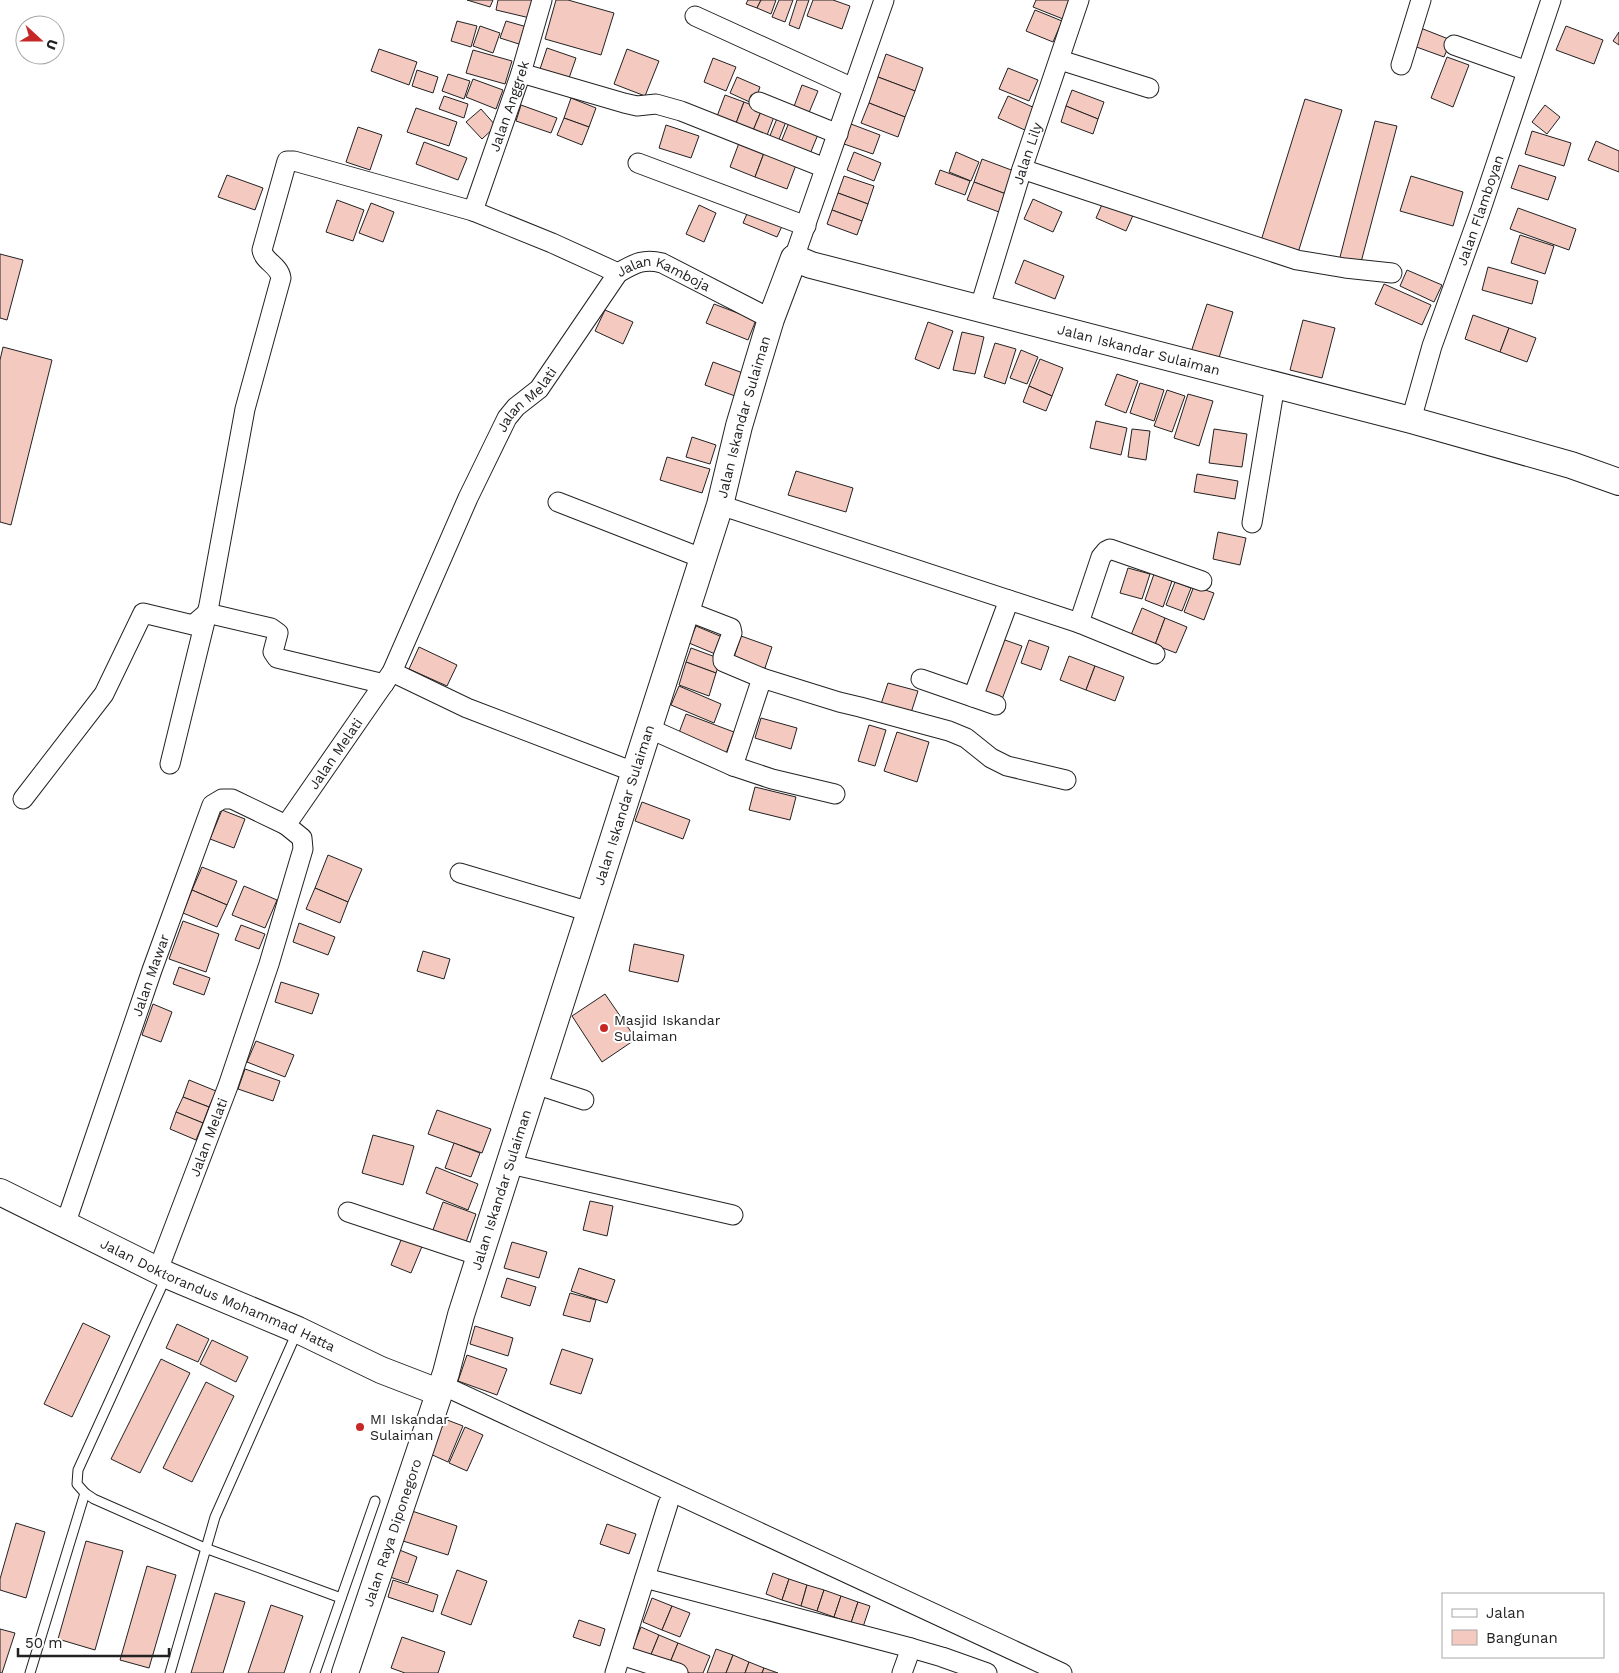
<svg xmlns="http://www.w3.org/2000/svg" width="1619" height="1673" font-family="'Work Sans',sans-serif">
	<style>
		.building { fill: #f3c9c0; stroke: #222 }
		.lines { fill: none; stroke-linecap: round; stroke-linejoin: round }
		.lane-casing { stroke: #222; stroke-width: 11 }
		.street-casing { stroke: #222; stroke-width: 21 }
		.secondary-casing { stroke: #222; stroke-width: 28 }
		.lane { stroke: #fff; stroke-width: 9 }
		.street { stroke: #fff; stroke-width: 19 }
		.secondary { stroke: #fff; stroke-width: 26 }
		.poi-dot { fill: #c62828; stroke: #fff; stroke-width: 2 }
		.labels { text-anchor: middle; dominant-baseline: central; stroke-width: 4; stroke-linejoin: round; paint-order: stroke }
		.street-label { font-size: 14px; fill: #222; stroke: #fff }
		.poi-label { font-size: 14px; fill: #222; stroke: #fff; text-anchor: start }
	</style>
	<rect width="100%" height="100%" fill="#fff"/>
	<g class="building">
		<polygon points="467,0 493,0 490,7"/>
		<polygon points="498,0 534,0 530,18 496,10"/>
		<polygon points="556,0 568,0 614,13 601,55 545,39"/>
		<polygon points="748,0 761,0 757,8 746,4"/>
		<polygon points="761,0 776,0 771,14 757,8"/>
		<polygon points="779,0 793,0 785,22 772,17"/>
		<polygon points="797,0 809,0 799,29 789,25"/>
		<polygon points="813,0 833,0 850,6 842,29 807,16"/>
		<polygon points="1036,0 1071,0 1063,19 1033,7"/>
		<polygon points="1035,10 1062,21 1053,42 1026,31"/>
		<polygon points="457,21 477,26 471,47 451,41"/>
		<polygon points="506,21 527,27 522,45 500,38"/>
		<polygon points="480,26 500,33 493,53 473,46"/>
		<polygon points="1566,26 1603,40 1594,64 1556,50"/>
		<polygon points="1418,27 1451,40 1444,57 1411,45"/>
		<polygon points="1619,32 1619,45 1613,41"/>
		<polygon points="547,48 576,58 568,81 539,72"/>
		<polygon points="379,49 417,62 409,85 371,71"/>
		<polygon points="627,49 659,61 645,96 614,84"/>
		<polygon points="473,50 512,61 505,84 466,73"/>
		<polygon points="886,54 923,68 915,91 878,77"/>
		<polygon points="1447,57 1469,65 1453,107 1431,98"/>
		<polygon points="713,58 736,67 726,91 704,82"/>
		<polygon points="1008,68 1038,80 1029,101 999,89"/>
		<polygon points="417,70 438,77 433,93 412,86"/>
		<polygon points="448,74 470,81 464,99 442,91"/>
		<polygon points="737,77 760,87 754,104 730,93"/>
		<polygon points="878,77 915,91 905,117 869,103"/>
		<polygon points="473,79 503,90 496,109 466,97"/>
		<polygon points="802,85 818,91 808,115 793,109"/>
		<polygon points="1072,90 1104,102 1098,119 1066,106"/>
		<polygon points="725,95 744,102 735,126 716,119"/>
		<polygon points="444,96 468,104 464,118 439,109"/>
		<polygon points="1008,96 1037,109 1027,131 998,118"/>
		<polygon points="571,98 596,108 589,127 564,118"/>
		<polygon points="1305,99 1342,110 1297,256 1260,244"/>
		<polygon points="744,102 762,109 752,133 735,126"/>
		<polygon points="869,103 905,117 898,137 861,123"/>
		<polygon points="521,105 557,118 551,133 516,121"/>
		<polygon points="1545,105 1560,117 1547,134 1532,122"/>
		<polygon points="1066,106 1098,119 1093,134 1061,122"/>
		<polygon points="416,108 457,122 449,146 407,132"/>
		<polygon points="481,109 496,126 482,139 466,122"/>
		<polygon points="762,109 775,114 766,138 752,133"/>
		<polygon points="778,116 787,119 778,142 769,138"/>
		<polygon points="564,118 589,127 582,145 557,135"/>
		<polygon points="790,120 819,132 810,154 781,142"/>
		<polygon points="1375,121 1397,126 1360,266 1339,261"/>
		<polygon points="851,124 880,135 873,154 844,144"/>
		<polygon points="666,125 699,136 691,158 659,148"/>
		<polygon points="358,127 382,135 370,170 346,162"/>
		<polygon points="1532,131 1571,143 1564,166 1525,154"/>
		<polygon points="1596,141 1619,151 1619,172 1588,160"/>
		<polygon points="424,142 467,158 458,180 416,164"/>
		<polygon points="739,143 764,153 755,177 730,167"/>
		<polygon points="854,152 881,163 874,181 847,170"/>
		<polygon points="956,152 979,162 971,181 949,172"/>
		<polygon points="764,153 796,165 787,189 755,177"/>
		<polygon points="982,159 1014,171 1006,194 974,182"/>
		<polygon points="1519,165 1556,177 1548,200 1511,188"/>
		<polygon points="940,170 970,181 965,195 935,184"/>
		<polygon points="227,175 263,188 255,210 218,197"/>
		<polygon points="844,176 874,186 868,204 838,193"/>
		<polygon points="1411,176 1463,192 1453,226 1400,211"/>
		<polygon points="974,182 1006,194 999,212 967,200"/>
		<polygon points="838,193 868,204 862,221 832,210"/>
		<polygon points="1033,199 1062,212 1053,232 1024,219"/>
		<polygon points="337,200 364,210 353,241 326,232"/>
		<polygon points="1104,200 1134,213 1126,231 1096,218"/>
		<polygon points="371,203 394,212 383,242 359,233"/>
		<polygon points="699,205 716,213 704,242 686,234"/>
		<polygon points="1518,208 1576,229 1569,250 1510,229"/>
		<polygon points="749,209 783,224 777,237 743,223"/>
		<polygon points="832,210 862,221 857,235 827,224"/>
		<polygon points="1520,235 1554,246 1545,274 1511,263"/>
		<polygon points="0,254 23,260 7,320 0,318"/>
		<polygon points="1024,260 1064,276 1055,299 1015,283"/>
		<polygon points="1488,267 1538,281 1532,304 1482,290"/>
		<polygon points="1407,270 1442,285 1434,302 1400,286"/>
		<polygon points="1384,284 1431,305 1422,325 1375,304"/>
		<polygon points="714,304 756,320 748,340 706,323"/>
		<polygon points="1207,304 1233,312 1218,361 1191,352"/>
		<polygon points="605,310 633,322 623,344 595,331"/>
		<polygon points="1473,315 1509,328 1500,352 1465,339"/>
		<polygon points="1303,320 1335,328 1322,378 1290,370"/>
		<polygon points="928,322 953,331 939,369 915,359"/>
		<polygon points="1509,328 1536,338 1527,362 1500,352"/>
		<polygon points="962,332 984,337 975,374 953,370"/>
		<polygon points="995,343 1016,349 1005,384 984,377"/>
		<polygon points="3,347 52,360 11,525 0,522 0,360"/>
		<polygon points="1021,350 1038,357 1027,384 1010,378"/>
		<polygon points="1040,359 1063,368 1052,396 1029,386"/>
		<polygon points="713,362 743,373 735,396 705,385"/>
		<polygon points="1117,374 1138,381 1126,413 1105,405"/>
		<polygon points="1140,383 1164,390 1154,421 1130,413"/>
		<polygon points="1029,386 1052,396 1046,411 1023,402"/>
		<polygon points="1167,390 1185,396 1172,432 1154,426"/>
		<polygon points="1188,394 1213,401 1199,446 1174,438"/>
		<polygon points="1096,421 1127,428 1121,455 1090,448"/>
		<polygon points="1132,429 1150,431 1146,460 1128,457"/>
		<polygon points="1214,429 1247,434 1242,467 1209,463"/>
		<polygon points="692,437 716,445 710,464 686,457"/>
		<polygon points="667,457 710,469 702,493 660,480"/>
		<polygon points="796,471 853,488 846,512 788,495"/>
		<polygon points="1197,474 1238,481 1235,499 1194,492"/>
		<polygon points="1218,532 1246,538 1240,565 1213,559"/>
		<polygon points="1128,568 1150,574 1142,599 1120,593"/>
		<polygon points="1154,574 1172,581 1163,607 1145,600"/>
		<polygon points="1175,582 1191,588 1182,611 1166,605"/>
		<polygon points="1194,586 1214,593 1204,620 1184,612"/>
		<polygon points="1142,608 1165,618 1155,645 1131,635"/>
		<polygon points="1165,618 1187,627 1176,653 1155,645"/>
		<polygon points="696,626 727,639 720,656 689,643"/>
		<polygon points="741,636 772,647 764,671 733,660"/>
		<polygon points="1002,639 1022,646 1001,702 981,695"/>
		<polygon points="1029,640 1049,647 1041,670 1021,663"/>
		<polygon points="419,647 457,665 447,686 409,669"/>
		<polygon points="691,648 721,659 716,673 686,662"/>
		<polygon points="1069,656 1095,666 1086,690 1060,680"/>
		<polygon points="686,662 716,673 709,696 679,685"/>
		<polygon points="1095,666 1124,677 1115,701 1086,690"/>
		<polygon points="888,683 918,691 910,716 880,707"/>
		<polygon points="679,686 721,704 714,723 671,705"/>
		<polygon points="686,714 734,732 725,756 677,738"/>
		<polygon points="761,718 797,728 791,749 755,738"/>
		<polygon points="869,725 886,730 875,766 858,761"/>
		<polygon points="897,732 929,742 917,782 884,771"/>
		<polygon points="755,787 796,797 790,820 749,810"/>
		<polygon points="642,802 690,820 683,839 635,821"/>
		<polygon points="222,810 245,819 234,848 210,839"/>
		<polygon points="328,855 362,869 348,902 315,888"/>
		<polygon points="202,867 237,881 227,905 192,890"/>
		<polygon points="244,886 277,900 265,928 232,915"/>
		<polygon points="315,888 348,902 340,923 306,909"/>
		<polygon points="192,890 227,905 217,927 183,913"/>
		<polygon points="183,921 219,934 206,972 169,959"/>
		<polygon points="299,923 335,937 328,955 293,942"/>
		<polygon points="241,925 265,934 259,949 235,940"/>
		<polygon points="634,944 684,955 678,982 629,971"/>
		<polygon points="423,951 450,959 444,979 417,971"/>
		<polygon points="179,967 210,978 204,995 173,984"/>
		<polygon points="281,982 319,994 312,1014 275,1002"/>
		<polygon points="605,994 636,1039 602,1062 572,1016"/>
		<polygon points="153,1004 172,1012 161,1042 142,1035"/>
		<polygon points="256,1041 294,1055 285,1077 247,1062"/>
		<polygon points="245,1069 280,1081 273,1101 238,1089"/>
		<polygon points="189,1080 216,1091 209,1107 183,1097"/>
		<polygon points="183,1097 209,1107 203,1123 176,1112"/>
		<polygon points="437,1110 491,1129 482,1153 428,1134"/>
		<polygon points="176,1112 203,1123 196,1140 170,1129"/>
		<polygon points="373,1135 414,1146 403,1185 362,1173"/>
		<polygon points="454,1143 480,1153 471,1177 445,1168"/>
		<polygon points="436,1167 478,1184 468,1210 426,1193"/>
		<polygon points="590,1201 613,1206 607,1236 583,1230"/>
		<polygon points="443,1202 476,1214 466,1242 433,1230"/>
		<polygon points="403,1235 423,1244 411,1273 391,1265"/>
		<polygon points="512,1242 547,1252 539,1278 504,1268"/>
		<polygon points="579,1268 615,1280 607,1303 571,1291"/>
		<polygon points="507,1278 536,1287 530,1306 501,1297"/>
		<polygon points="570,1293 596,1300 590,1322 563,1315"/>
		<polygon points="83,1323 110,1336 72,1417 44,1404"/>
		<polygon points="177,1324 209,1339 198,1362 166,1348"/>
		<polygon points="475,1326 513,1338 508,1356 470,1344"/>
		<polygon points="212,1340 248,1357 236,1382 200,1364"/>
		<polygon points="562,1349 593,1359 581,1394 550,1384"/>
		<polygon points="467,1355 507,1369 497,1395 458,1381"/>
		<polygon points="161,1359 190,1373 140,1473 111,1459"/>
		<polygon points="206,1382 234,1396 192,1482 163,1468"/>
		<polygon points="442,1418 463,1426 448,1462 428,1453"/>
		<polygon points="465,1427 483,1435 467,1471 449,1463"/>
		<polygon points="412,1511 457,1526 448,1555 403,1541"/>
		<polygon points="16,1523 45,1532 26,1598 0,1590 0,1579"/>
		<polygon points="607,1524 636,1534 629,1554 600,1544"/>
		<polygon points="86,1541 123,1551 95,1650 58,1639"/>
		<polygon points="397,1549 417,1557 408,1583 387,1576"/>
		<polygon points="147,1566 176,1575 149,1668 120,1660"/>
		<polygon points="457,1570 487,1581 471,1625 441,1614"/>
		<polygon points="773,1573 789,1579 782,1600 766,1594"/>
		<polygon points="789,1579 807,1585 801,1606 782,1600"/>
		<polygon points="393,1580 438,1595 433,1612 388,1597"/>
		<polygon points="807,1585 824,1590 817,1611 801,1606"/>
		<polygon points="824,1590 841,1596 834,1617 817,1611"/>
		<polygon points="215,1593 245,1602 223,1673 191,1673"/>
		<polygon points="841,1596 858,1602 851,1623 834,1617"/>
		<polygon points="652,1598 672,1606 662,1630 643,1622"/>
		<polygon points="858,1602 870,1606 863,1627 851,1623"/>
		<polygon points="271,1605 303,1616 284,1673 248,1673"/>
		<polygon points="672,1606 690,1613 680,1637 662,1630"/>
		<polygon points="579,1620 605,1629 600,1646 573,1637"/>
		<polygon points="641,1627 659,1635 650,1657 632,1649"/>
		<polygon points="0,1629 15,1633 2,1673 0,1673"/>
		<polygon points="659,1635 678,1643 669,1665 650,1657"/>
		<polygon points="402,1637 445,1652 438,1673 405,1673 391,1668"/>
		<polygon points="678,1643 710,1656 703,1673 690,1673 669,1665"/>
		<polygon points="716,1649 733,1655 726,1673 707,1673"/>
		<polygon points="733,1655 749,1662 745,1673 726,1673"/>
		<polygon points="749,1662 764,1668 762,1673 745,1673"/>
		<polygon points="764,1668 778,1673 762,1673"/>
	</g>
	<g class="lines">
		<defs>
			<g id="lane">
				<polyline points="166,1277 78,1470 77,1484 85,1493 94,1499 205,1548 341,1598"/>
				<polyline points="30,1673 85,1493"/>
				<polyline points="170,1673 215,1517 297,1332"/>
				<polyline points="315,1673 375,1501"/>
			</g>
			<g id="street">
				<polyline points="695,16 853,88"/>
				<polyline points="1454,45 1527,71"/>
				<polyline points="1060,60 1149,88"/>
				<polyline points="1401,65 1421,0"/>
				<polyline points="521,73 624,103 637,106 656,104 681,111 825,168"/>
				<polyline points="759,102 838,134"/>
				<polyline points="638,163 806,226"/>
				<polyline points="1022,169 1297,260 1345,268 1392,273"/>
				<path id="s1" d="M473,211L521,73L542,0"/>
				<polyline points="794,258 884,0"/>
				<path id="s2" d="M977,307L983,297L1022,169L1079,0"/>
				<path id="s3" d="M1411,420L1432,346L1480,212L1551,0"/>
				<polyline points="558,502 704,559"/>
				<polyline points="720,505 1079,623 1155,654"/>
				<polyline points="1252,523 1275,385"/>
				<polyline points="687,611 731,628 732,633 723,657 723,661 724,662 762,678 839,702 860,707 949,731 966,738 991,758 1007,766 1066,780"/>
				<polyline points="1079,623 1101,557 1106,551 1110,549 1202,581"/>
				<polyline points="392,672 467,708 634,772"/>
				<polyline points="921,679 996,705"/>
				<polyline points="973,697 1009,600"/>
				<polyline points="648,728 733,766 772,779 835,794"/>
				<path id="s4" d="M170,764L209,605L245,409L281,278C279,265 264,262 262,250L287,161H294L473,211L552,243L618,273C634,264 643,258 662,263L771,319"/>
				<polyline points="733,766 762,678"/>
				<polyline points="23,799 104,694 143,613 193,625 207,613 271,628 278,633 273,652 277,658 384,684"/>
				<polyline points="460,873 590,912"/>
				<polyline points="535,1084 584,1100"/>
				<polyline points="510,1164 733,1215"/>
				<polyline points="348,1212 480,1256"/>
				<path id="s5" d="M65,1225L152,970L212,805L222,799H232L286,825"/>
				<path id="s6" d="M158,1270L228,1086L269,964L303,849L302,838L286,825L392,672L468,498L507,418L516,407L539,389L618,273"/>
				<polyline points="442,1385 1062,1673"/>
				<polyline points="645,1578 911,1648 942,1657 987,1673"/>
				<polyline points="621,1655 678,1673"/>
				<polyline points="615,1673 668,1504"/>
				<polyline points="902,1673 911,1648"/>
			</g>
			<g id="secondary">
				<path id="s7" d="M0,1192L167,1275L298,1330L381,1370L438,1392"/>
				<path id="s8" d="M345,1673L446,1373L461,1315L720,505L739,426L758,362L771,319L794,258L811,265L1411,420L1571,465L1619,482"/>
			</g>
		</defs>
		<use href="#lane" class="lane-casing"/>
		<use href="#street" class="street-casing"/>
		<use href="#secondary" class="secondary-casing"/>
		<use href="#lane" class="lane"/>
		<use href="#street" class="street"/>
		<use href="#secondary" class="secondary"/>
	</g>
	<g class="poi-dot">
		<circle cx="604" cy="1028" r="5"/>
		<circle cx="360" cy="1427" r="5"/>
	</g>
	<g class="labels">
		<g class="street-label">
			<text stroke="none"><textPath href="#s1" startOffset="111">Jalan Anggrek</textPath></text>
			<text stroke="none"><textPath href="#s2" startOffset="162">Jalan Lily</textPath></text>
			<text stroke="none"><textPath href="#s3" startOffset="221">Jalan Flamboyan</textPath></text>
			<text stroke="none"><textPath href="#s4" startOffset="1026">Jalan Kamboja</textPath></text>
			<text stroke="none"><textPath href="#s8" startOffset="1842">Jalan Iskandar Sulaiman</textPath></text>
			<text stroke="none"><textPath href="#s6" startOffset="969">Jalan Melati</textPath></text>
			<text stroke="none"><textPath href="#s8" startOffset="1318">Jalan Iskandar Sulaiman</textPath></text>
			<text stroke="none"><textPath href="#s6" startOffset="564">Jalan Melati</textPath></text>
			<text stroke="none"><textPath href="#s8" startOffset="912">Jalan Iskandar Sulaiman</textPath></text>
			<text stroke="none"><textPath href="#s5" startOffset="264">Jalan Mawar</textPath></text>
			<text stroke="none"><textPath href="#s6" startOffset="142">Jalan Melati</textPath></text>
			<text stroke="none"><textPath href="#s8" startOffset="508">Jalan Iskandar Sulaiman</textPath></text>
			<text stroke="none"><textPath href="#s7" startOffset="241">Jalan Doktorandus Mohammad Hatta</textPath></text>
			<text stroke="none"><textPath href="#s8" startOffset="148">Jalan Raya Diponegoro</textPath></text>
		</g>
		<g class="poi-label">
			<text x="614" y="1020">Masjid Iskandar<tspan x="614" dy="16">Sulaiman</tspan></text>
			<text x="370" y="1419">MI Iskandar<tspan x="370" dy="16">Sulaiman</tspan></text>
		</g>
	</g>
	<rect x="1442" y="1593" width="162" height="65" fill="#ffffff" stroke="#a7a7a7"/>
	<rect x="1452" y="1609" width="25" height="8" fill="#ffffff" stroke="#a7a7a7"/>
	<text x="1486" y="1618" font-size="15" fill="#222222">Jalan</text>
	<rect x="1452" y="1630" width="25" height="15" fill="#f3c9c0" stroke="#a7a7a7"/>
	<text x="1486" y="1643" font-size="15" fill="#222222">Bangunan</text>
	<g transform="translate(40 40) rotate(111)"><circle r="24" fill="#ffffff" stroke="#a7a7a7"/>
	<path d="M0-4L9 19L0 12L-9 19Z" fill="#c62828"/>
	<text y="-8" font-size="14" font-weight="bold" text-anchor="middle" fill="#222222">U</text>
	</g>
	<path d="M18 1648v8h151v-8" fill="none" stroke="#222222" stroke-width="2.5"/>
	<text x="25" y="1648" font-size="15" fill="#222222" stroke="#ffffff" stroke-width="4" paint-order="stroke">50 m</text>
</svg>
